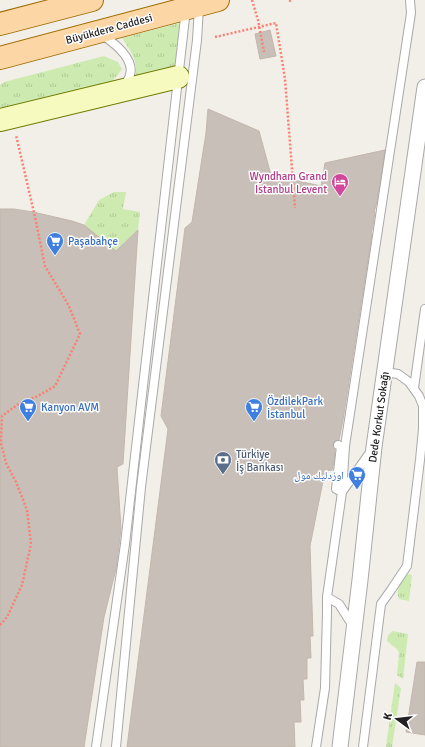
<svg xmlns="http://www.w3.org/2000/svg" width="425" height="747" font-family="Signika,'Noto Naskh Arabic',sans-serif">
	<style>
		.grass { fill: url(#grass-tufts) }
		.building { fill: #c7bfb8; stroke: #c4b6ab }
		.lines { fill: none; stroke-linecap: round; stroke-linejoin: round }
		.lane-casing { stroke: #a9a9a9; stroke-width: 10 }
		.street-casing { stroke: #a9a9a9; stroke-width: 17 }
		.secondary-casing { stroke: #707d05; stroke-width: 24 }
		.primary-casing { stroke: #a06b00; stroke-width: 24 }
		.path { stroke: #fa8072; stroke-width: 2.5; stroke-dasharray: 2 2; stroke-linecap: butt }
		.lane { stroke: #fff; stroke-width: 8 }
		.street { stroke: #fff; stroke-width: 15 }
		.secondary { stroke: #f7fabf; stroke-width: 22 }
		.primary { stroke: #fcd6a4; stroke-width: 22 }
		.labels { text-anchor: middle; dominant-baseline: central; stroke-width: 3; stroke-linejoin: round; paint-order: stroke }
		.street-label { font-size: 11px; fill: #222; stroke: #fff }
		.hotel-label { font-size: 11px; fill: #b23c85; stroke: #fff; text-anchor: end }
		.shop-label { font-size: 11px; fill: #366cbe; stroke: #fff; text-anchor: start }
		.service-label { font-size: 11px; fill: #4e5e75; stroke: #fff; text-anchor: start }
	</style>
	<defs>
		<pattern id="grass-tufts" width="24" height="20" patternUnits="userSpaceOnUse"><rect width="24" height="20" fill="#cdebb0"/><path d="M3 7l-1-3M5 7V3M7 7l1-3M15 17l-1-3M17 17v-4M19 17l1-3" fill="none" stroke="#b0c997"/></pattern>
	</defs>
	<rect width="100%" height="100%" fill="#f2efe9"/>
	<g class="grass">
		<path d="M180,23L175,70L135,80C138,59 133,55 122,38Z"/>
		<polygon points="104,56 118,62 122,69 117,76 111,82 0,110 0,85 4,82"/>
		<polygon points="114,192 126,192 123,209 140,212 138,230 115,251 84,225 99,200"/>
		<path d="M408,574L412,575L409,601L399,599C395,590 401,581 408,574Z"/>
		<path d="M393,631L408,634L403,679L397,675L399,653L397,649L387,641C387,636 389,633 393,631Z"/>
		<polygon points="395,683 401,688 392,747 387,747 386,746"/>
	</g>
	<g class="building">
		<polygon points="270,30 276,56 260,59 255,34"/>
		<polygon points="208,109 259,131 271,175 321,186 325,163 385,150 377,202 374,212 375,212 373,225 371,234 372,234 343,420 339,440 335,441 333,444 333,446 335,449 334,462 332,470 325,471 310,546 313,636 310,636 311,658 307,658 307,679 303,679 304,700 300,700 301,722 294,722 295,747 127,747 168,429 161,416 185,228 192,222 206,133"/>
		<polygon points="0,209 14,209 33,212 72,221 84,225 116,251 138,230 123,464 117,467 121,529 116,569 104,617 84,747 0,747"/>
		<polygon points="417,662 425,662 425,735 406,732"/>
	</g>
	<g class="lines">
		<defs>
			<g id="lane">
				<path d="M101,34C113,42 135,58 130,75C129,79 126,83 124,86"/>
				<polyline points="414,388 425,309"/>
				<polyline points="338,445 341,446 336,489 342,492 345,446 411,13 410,0"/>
				<polyline points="353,626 339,604 327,597 342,492 371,451"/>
				<polyline points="96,747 125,544 186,9"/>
				<polyline points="116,747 141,487 197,40 199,7"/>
				<polyline points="316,747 325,688 327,612 327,597"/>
				<polyline points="363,747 381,604 391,590 407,566 420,460 423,429 423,406 419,396 409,382 398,374 385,372"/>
			</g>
			<polyline id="street" points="340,747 360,580 374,447 425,87"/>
			<polyline id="secondary" points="0,120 178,77"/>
			<g id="primary">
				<polyline points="0,24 92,0"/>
				<polyline points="0,58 218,0"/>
			</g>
		</defs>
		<use href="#lane" class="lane-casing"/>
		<use href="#street" class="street-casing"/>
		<use href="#secondary" class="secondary-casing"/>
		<use href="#primary" class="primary-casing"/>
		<g class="path">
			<polyline points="252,0 258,20 264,52"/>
			<polyline points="289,1 292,0"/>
			<polyline points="215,37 276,23 285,79 295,208"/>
			<polyline points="0,625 7,617 22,585 31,544 27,510 16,482 6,463 1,443 2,416 20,403 38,396 55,386 80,334 69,306 45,266 35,217 16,135"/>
		</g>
		<use href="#lane" class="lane"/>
		<use href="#street" class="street"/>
		<use href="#secondary" class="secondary"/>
		<use href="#primary" class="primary"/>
	</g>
	<defs>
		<symbol id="hotel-pin" viewBox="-11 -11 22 30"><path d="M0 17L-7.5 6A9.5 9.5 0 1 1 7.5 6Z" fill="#d1479c" stroke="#fff"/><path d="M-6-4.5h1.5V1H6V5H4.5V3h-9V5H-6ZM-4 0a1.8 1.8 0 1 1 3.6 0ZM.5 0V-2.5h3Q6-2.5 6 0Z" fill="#fff"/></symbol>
		<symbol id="supermarket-pin" viewBox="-11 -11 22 30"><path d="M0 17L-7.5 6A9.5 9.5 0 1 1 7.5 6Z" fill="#3f7fe0" stroke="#fff"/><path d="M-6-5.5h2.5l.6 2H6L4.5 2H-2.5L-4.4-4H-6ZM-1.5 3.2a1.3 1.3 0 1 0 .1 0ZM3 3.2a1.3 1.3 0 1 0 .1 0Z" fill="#fff"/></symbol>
		<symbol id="bank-pin" viewBox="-11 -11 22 30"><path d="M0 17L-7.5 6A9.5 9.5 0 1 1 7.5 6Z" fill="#5c6f8a" stroke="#fff"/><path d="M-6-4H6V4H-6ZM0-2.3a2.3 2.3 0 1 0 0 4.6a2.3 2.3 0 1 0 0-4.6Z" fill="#fff"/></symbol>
	</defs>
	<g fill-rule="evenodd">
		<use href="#hotel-pin" x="330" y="172" width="20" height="27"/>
		<use href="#supermarket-pin" x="45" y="231" width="20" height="27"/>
		<use href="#supermarket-pin" x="18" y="397" width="20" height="27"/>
		<use href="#supermarket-pin" x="244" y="397" width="20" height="27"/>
		<use href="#bank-pin" x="213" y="450" width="20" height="27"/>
		<use href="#supermarket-pin" x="347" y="465" width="20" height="27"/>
	</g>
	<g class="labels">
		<g class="street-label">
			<text transform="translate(109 29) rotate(-15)">Büyükdere Caddesi</text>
			<text transform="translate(379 417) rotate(-82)">Dede Korkut Sokağı</text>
		</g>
		<g class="hotel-label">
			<text x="327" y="176">Wyndham Grand<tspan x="327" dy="13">Istanbul Levent</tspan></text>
		</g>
		<g class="shop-label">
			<text x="68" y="241">Paşabahçe</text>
			<text x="267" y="401">ÖzdilekPark<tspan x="267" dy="13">İstanbul</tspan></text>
			<text x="41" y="407">Kanyon AVM</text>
			<text x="344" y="475" text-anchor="end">اوزدليك مول</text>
		</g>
		<g class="service-label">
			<text x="236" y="454">Türkiye<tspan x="236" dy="13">İş Bankası</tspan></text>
		</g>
	</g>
	<g transform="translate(397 719) rotate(285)" stroke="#ffffff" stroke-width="3" paint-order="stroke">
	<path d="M0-3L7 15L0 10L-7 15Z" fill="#222222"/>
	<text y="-6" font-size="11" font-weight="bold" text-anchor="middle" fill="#222222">K</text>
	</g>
</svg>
